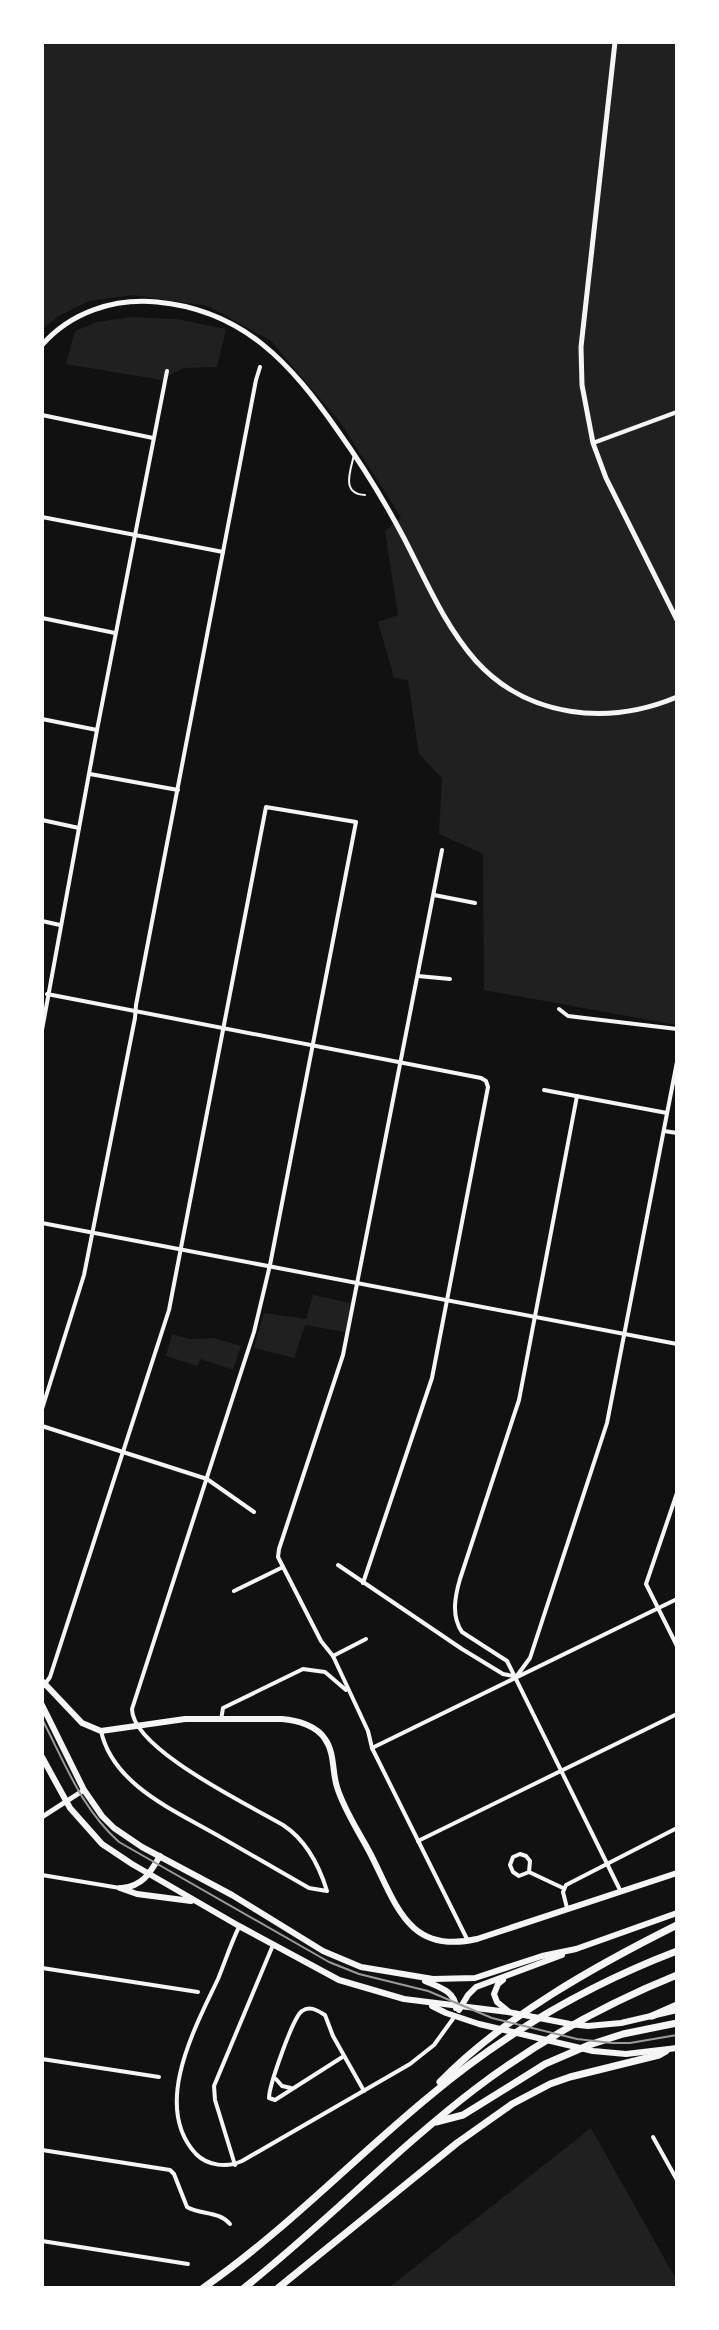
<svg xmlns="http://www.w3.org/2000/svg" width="719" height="2330" font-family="'Archivo Narrow',sans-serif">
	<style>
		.green { fill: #202020 }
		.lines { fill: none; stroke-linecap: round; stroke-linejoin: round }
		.service { stroke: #f5f5f5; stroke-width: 2 }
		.minor { stroke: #f5f5f5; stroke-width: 4 }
		.tertiary { stroke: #f5f5f5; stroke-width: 5 }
		.secondary { stroke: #f5f5f5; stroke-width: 6 }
		.primary { stroke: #f5f5f5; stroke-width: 6 }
		.motorway { stroke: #f5f5f5; stroke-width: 7 }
		.tram { stroke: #9a9a9a; stroke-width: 2 }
	</style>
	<rect width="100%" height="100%" fill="#111"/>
	<g class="green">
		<polygon points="42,42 677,42 677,1025 484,990 483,854 439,834 442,778 419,754 408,680 394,678 378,622 398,615 385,531 401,517 340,422 271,341 208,306 133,295 89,301 57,317 42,330"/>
		<polygon points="130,317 176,319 226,329 217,367 183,368 162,380 66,364 75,331 97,322"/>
		<polygon points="313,1295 351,1303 345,1332 305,1325 294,1358 254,1348 264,1313 306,1319"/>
		<polygon points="172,1334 190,1339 214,1338 241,1346 233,1370 201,1359 197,1366 166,1356"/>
		<polygon points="591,2128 677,2281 677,2288 391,2288 392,2285"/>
	</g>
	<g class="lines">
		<path class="service" d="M354,455C350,472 341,494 365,495"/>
		<g class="minor">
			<polyline points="42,415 153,438"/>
			<polyline points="593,443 677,412"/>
			<polyline points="42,517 223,552"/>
			<polyline points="42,618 115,633"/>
			<polyline points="42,719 97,730"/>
			<polyline points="90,774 178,790"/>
			<polyline points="42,820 79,828"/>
			<polyline points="442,850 343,1355 279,1549 278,1557 321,1641 333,1656 368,1731 372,1748 468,1941"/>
			<polyline points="434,895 475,903"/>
			<polyline points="42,921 60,925"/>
			<polyline points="418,976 450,979"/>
			<polyline points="47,994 481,1078 486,1081 488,1087 432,1378 363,1583"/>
			<polyline points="559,1009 568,1016 677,1029"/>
			<polyline points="42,1030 97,730 167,371"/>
			<polyline points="544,1090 667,1113"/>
			<path d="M577,1096L519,1400L460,1579C455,1596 451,1616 462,1632L507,1661L621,1892"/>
			<polyline points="664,1131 677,1133"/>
			<polyline points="42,1223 677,1344"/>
			<polyline points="42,1409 84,1275 135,1018 136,1005 256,380 260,367"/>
			<polyline points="42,1426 207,1479 254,1512"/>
			<polyline points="677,1493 646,1584 677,1646"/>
			<polyline points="338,1565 462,1649 503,1674 513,1676"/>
			<polyline points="234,1591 283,1567"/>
			<polyline points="333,1656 366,1639"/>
			<polyline points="516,1677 530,1658 607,1423 677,1062"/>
			<path d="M45,1684L50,1677L169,1310L266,807L356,822L270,1265L254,1332L132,1709C132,1749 249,1805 283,1825C306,1840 319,1865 327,1891L309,1888C278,1870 248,1853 217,1835C174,1810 113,1785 101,1731"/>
			<polyline points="221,1720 223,1708 303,1669 325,1672 346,1690"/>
			<polyline points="372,1748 677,1599"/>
			<polyline points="418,1841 677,1714"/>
			<polyline points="529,1872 530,1861 526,1856 520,1854 513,1857 510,1865 513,1872 519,1876 529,1872 563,1888"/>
			<polyline points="42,1875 120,1888"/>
			<polyline points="567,1908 563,1892 566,1885 677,1828"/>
			<path d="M239,1927C231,1943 225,1962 218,1979C196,2026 151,2106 196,2154C208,2166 227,2168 242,2161L410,2064L434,2045L455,2016"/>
			<polyline points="42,1968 198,1992"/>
			<path d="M344,2056L275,2100L269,2098C269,2086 293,2017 302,2011C310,2005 318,2011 325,2015L333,2036L364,2091"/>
			<polyline points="42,2059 159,2077"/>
			<polyline points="276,2079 282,2086 291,2088"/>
			<polyline points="653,2137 677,2180"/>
			<path d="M42,2150L170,2170L174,2174L187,2207C201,2215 219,2211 230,2224"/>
			<polyline points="235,2165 215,2100 214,2086 273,1945"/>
			<polyline points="42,2241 188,2264"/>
		</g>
		<g class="tertiary">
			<polyline points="615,42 581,347 582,385 593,443 606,478 677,620"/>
			<path d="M42,345C71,312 114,298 157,302C244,310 291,364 338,431C363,466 385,502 405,540C426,581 445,626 476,661C528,718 608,726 677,697"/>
			<polyline points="42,1817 84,1790"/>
		</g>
		<path class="secondary" d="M42,1686L45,1684L82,1723L101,1731L185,1719H282C297,1720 317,1726 325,1739C335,1753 332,1772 337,1787C344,1810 359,1832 370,1853C396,1903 407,1955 477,1939L677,1873"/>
		<g class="primary">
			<polyline points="42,1681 45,1684"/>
			<polyline points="42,1705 84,1790 102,1816 114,1828 142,1847 232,1895 323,1951 361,1967 433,1979 475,1978 542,1956 576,1949 677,1913"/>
			<polyline points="42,1757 70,1808 102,1844 132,1864 239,1926 339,1980 404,1999 508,2012 570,2024 588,2026 621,2023 677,2010"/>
			<polyline points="120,1888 137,1894 191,1901"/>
			<path d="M122,1888C143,1886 150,1873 160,1856"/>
			<polyline points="503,1980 498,1984 494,1994 497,2002 508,2011"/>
			<path d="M425,1981C439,1987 455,1991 456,2008"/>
			<polyline points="432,2006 446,2013 479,2024 593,2051 626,2054 677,2048"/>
			<polyline points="459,2010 468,1995 476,1987 562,1955"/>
		</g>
		<g class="motorway">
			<polyline points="652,2016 677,2005"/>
			<path d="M440,2082C503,2017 597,1965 677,1925"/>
			<polyline points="436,2122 463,2115 545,2064 589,2045 623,2034 677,2023"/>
			<path d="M203,2288C285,2231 354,2158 431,2095C504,2034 588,1985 677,1951"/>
			<path d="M244,2288C324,2225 394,2151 475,2089C537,2042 605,2004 677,1975"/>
			<polyline points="278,2288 457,2143 512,2104 550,2084 570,2077 659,2055 666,2051"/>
		</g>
		<path class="tram" d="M42,1719C65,1763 81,1808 119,1842L329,1962L359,1974L428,1991L492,2018L577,2039L612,2043H630L677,2035"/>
	</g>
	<rect width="719" height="2330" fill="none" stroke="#ffffff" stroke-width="88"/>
</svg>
